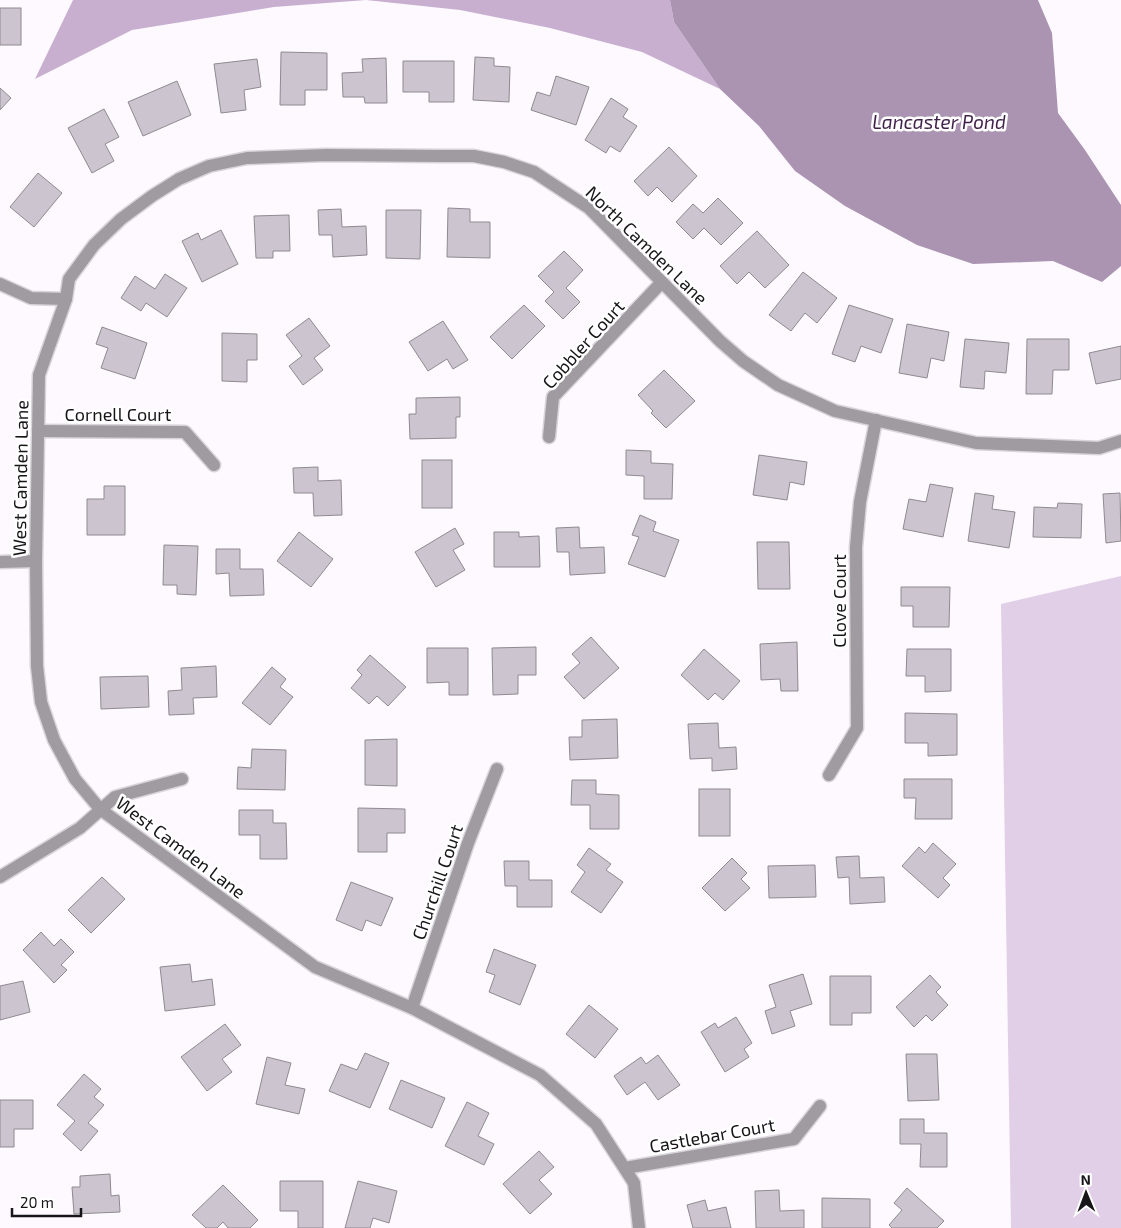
<svg xmlns="http://www.w3.org/2000/svg" width="1121" height="1228" font-family="'Exo 2',sans-serif">
	<style>
		.green { fill: #e1cee7 }
		.forest { fill: #c8afd0 }
		.water { fill: #ab93b2 }
		.building { fill: #ccc5cf; stroke: #908992 }
		.lines { fill: none; stroke-linecap: round; stroke-linejoin: round }
		.minor-casing { stroke: #d8d5da; stroke-width: 15 }
		.minor { stroke: #9f9ba0; stroke-width: 12 }
		.labels { text-anchor: middle; dominant-baseline: central; stroke-width: 5; stroke-linejoin: round; paint-order: stroke }
		.street-label { font-size: 18px; fill: #171518; stroke: #fff }
		.water-label { font-size: 19px; font-style: italic; fill: #401f4a; stroke: #fff }
	</style>
	<rect width="100%" height="100%" fill="#fdf9ff"/>
	<polygon class="green" points="1121,576 1121,1228 1011,1228 1001,604"/>
	<g class="forest">
		<polygon points="73,0 366,0 274,7 132,30 35,79"/>
		<polygon points="366,0 670,0 674,22 720,89 642,52 550,28 460,10"/>
	</g>
	<polygon class="water" points="670,0 1038,0 1052,33 1058,113 1085,150 1121,205 1121,266 1102,282 1053,261 973,264 917,245 845,206 795,171 759,126 720,89 674,22"/>
	<g class="building">
		<rect x="0" y="8" width="21" height="37"/>
		<polygon points="281,52 327,53 327,90 305,90 305,105 280,105"/>
		<polygon points="475,57 494,58 494,66 510,67 509,102 473,100"/>
		<polygon points="386,58 387,103 365,103 364,97 343,97 342,73 363,72 362,59"/>
		<polygon points="257,59 261,87 244,90 246,110 221,113 214,64"/>
		<polygon points="403,61 454,61 454,102 429,102 429,92 403,92"/>
		<polygon points="556,76 589,87 576,125 531,110 537,92 550,96"/>
		<polygon points="177,81 191,115 143,136 128,102"/>
		<polygon points="0,88 11,98 0,110"/>
		<polygon points="611,98 628,109 623,117 637,126 620,152 610,146 606,153 585,140"/>
		<polygon points="104,109 119,137 105,144 114,161 92,173 68,128"/>
		<polygon points="669,147 697,176 672,202 657,187 648,196 634,181"/>
		<polygon points="38,173 62,193 34,227 10,207"/>
		<polygon points="718,198 743,223 721,245 704,228 693,239 676,222 693,204 703,213"/>
		<polygon points="448,208 470,209 470,222 490,222 490,258 447,257"/>
		<polygon points="341,209 342,227 366,226 367,255 333,257 332,235 319,235 318,210"/>
		<polygon points="386,210 421,210 420,259 386,258"/>
		<polygon points="289,215 290,251 273,251 273,258 256,258 254,216"/>
		<polygon points="221,230 238,264 202,282 182,241 198,233 201,240"/>
		<polygon points="757,231 789,265 765,288 749,272 737,284 720,266"/>
		<polygon points="564,251 583,270 566,288 580,302 563,319 545,301 554,292 538,276"/>
		<polygon points="803,272 837,298 817,323 805,313 791,331 769,315"/>
		<polygon points="165,274 187,288 167,317 146,303 141,311 121,298 135,276 155,289"/>
		<polygon points="524,305 545,326 512,359 490,337"/>
		<polygon points="849,305 893,319 881,353 861,346 855,362 832,354"/>
		<polygon points="309,318 330,346 314,358 323,370 303,385 289,366 302,356 286,335"/>
		<polygon points="443,321 468,360 453,369 447,359 428,371 409,342"/>
		<polygon points="907,324 949,332 944,361 931,358 927,378 899,373"/>
		<polygon points="102,327 147,343 135,379 101,368 108,348 96,344"/>
		<polygon points="222,333 257,334 257,360 247,360 247,382 222,381"/>
		<polygon points="965,339 1009,343 1006,373 985,371 984,389 960,387"/>
		<polygon points="1027,339 1069,339 1069,370 1053,370 1052,394 1026,394"/>
		<polygon points="1121,346 1121,379 1096,384 1089,353"/>
		<polygon points="664,370 695,401 666,428 651,413 653,411 638,395"/>
		<polygon points="460,397 460,417 456,417 456,438 410,439 409,414 416,414 416,398"/>
		<polygon points="626,450 651,451 651,463 673,464 672,499 644,499 644,476 626,475"/>
		<polygon points="759,455 807,462 804,485 790,482 787,500 753,495"/>
		<rect x="422" y="460" width="30" height="48"/>
		<polygon points="318,467 318,481 341,480 342,515 314,516 313,493 294,493 293,468"/>
		<polygon points="930,484 953,488 943,537 903,529 909,499 926,502"/>
		<polygon points="104,486 125,486 125,535 87,535 87,499 104,499"/>
		<polygon points="975,493 994,496 992,509 1015,512 1009,548 968,541"/>
		<polygon points="1120,493 1121,541 1106,543 1103,494"/>
		<polygon points="1058,503 1082,504 1081,538 1033,537 1034,507 1057,508"/>
		<polygon points="640,515 656,522 653,531 679,540 665,577 628,564 639,537 632,535"/>
		<polygon points="579,527 580,548 604,547 605,573 570,575 569,552 557,552 556,528"/>
		<polygon points="455,528 464,544 453,550 465,570 436,587 415,552"/>
		<polygon points="299,532 333,559 311,587 277,561"/>
		<polygon points="494,532 519,532 519,537 539,536 540,567 494,567"/>
		<polygon points="757,542 789,542 790,589 758,589"/>
		<polygon points="164,545 198,546 196,595 177,594 177,585 163,585"/>
		<polygon points="216,549 240,549 240,569 263,569 264,595 230,596 229,573 216,574"/>
		<polygon points="901,587 950,587 949,627 913,627 913,606 901,606"/>
		<polygon points="591,637 619,668 584,699 564,677 580,663 572,654"/>
		<polygon points="797,642 798,691 781,691 780,679 761,680 760,644"/>
		<polygon points="536,647 536,675 518,675 518,694 493,695 492,648"/>
		<polygon points="427,648 468,648 468,695 449,695 449,682 427,683"/>
		<polygon points="704,649 740,681 723,700 715,693 708,700 681,675"/>
		<polygon points="907,649 951,649 951,691 925,692 925,676 906,676"/>
		<polygon points="370,655 406,687 388,706 377,696 369,704 351,688 362,675 357,670"/>
		<polygon points="216,666 217,697 193,698 194,714 169,715 168,691 182,690 181,668"/>
		<polygon points="272,667 286,679 280,687 293,697 270,725 242,703"/>
		<polygon points="148,676 149,707 101,709 100,677"/>
		<polygon points="905,713 957,714 957,755 928,756 928,743 905,743"/>
		<polygon points="617,719 618,758 570,760 569,737 582,737 582,720"/>
		<polygon points="718,723 719,748 736,747 737,769 712,771 712,758 690,759 688,724"/>
		<polygon points="397,739 397,786 365,785 365,740"/>
		<polygon points="252,749 286,750 285,790 237,789 238,767 251,768"/>
		<polygon points="904,779 952,779 952,819 915,819 916,798 904,798"/>
		<polygon points="572,780 596,780 596,794 619,795 619,829 590,829 590,805 571,805"/>
		<rect x="699" y="789" width="31" height="47"/>
		<polygon points="358,808 405,809 405,833 387,833 387,852 358,852"/>
		<polygon points="239,810 273,810 273,823 286,823 287,859 260,859 260,835 239,835"/>
		<polygon points="933,843 956,864 943,878 950,885 938,898 902,866 919,847 925,853"/>
		<polygon points="589,848 611,864 606,870 623,882 601,913 571,892 585,872 577,865"/>
		<polygon points="859,856 860,878 884,877 885,902 850,904 849,877 838,878 836,857"/>
		<polygon points="732,858 747,873 741,879 750,888 725,911 702,888"/>
		<polygon points="504,861 529,861 529,880 552,880 552,907 517,907 517,886 505,886"/>
		<polygon points="815,865 816,897 769,898 768,866"/>
		<polygon points="102,877 125,899 91,933 68,910"/>
		<polygon points="351,882 393,898 381,926 366,920 362,931 336,920"/>
		<polygon points="41,932 54,946 61,939 74,952 61,965 67,970 54,983 23,950"/>
		<polygon points="494,949 536,965 520,1005 489,992 495,975 486,972"/>
		<polygon points="190,964 192,982 212,979 215,1005 165,1011 160,967"/>
		<polygon points="803,974 812,1004 790,1011 795,1026 772,1034 765,1011 776,1007 769,985"/>
		<polygon points="930,975 941,987 936,992 948,1005 932,1021 926,1015 914,1027 896,1007"/>
		<polygon points="830,976 871,976 871,1013 852,1013 852,1025 830,1025"/>
		<polygon points="23,981 30,1012 0,1020 0,986"/>
		<polygon points="589,1005 618,1029 595,1058 566,1034"/>
		<polygon points="736,1017 752,1043 744,1049 749,1057 725,1072 701,1032 715,1023 718,1028"/>
		<polygon points="225,1024 241,1045 222,1059 232,1072 207,1091 181,1057"/>
		<polygon points="365,1053 389,1063 370,1108 329,1091 341,1064 357,1070"/>
		<polygon points="906,1054 937,1054 939,1100 908,1101"/>
		<polygon points="658,1055 680,1085 658,1100 645,1082 627,1095 614,1076 641,1057 646,1064"/>
		<polygon points="267,1057 291,1063 285,1085 305,1089 299,1114 256,1104"/>
		<polygon points="84,1074 101,1089 94,1097 104,1105 88,1123 98,1131 81,1151 63,1134 75,1121 57,1105"/>
		<polygon points="401,1080 445,1098 432,1128 389,1109"/>
		<polygon points="0,1100 33,1100 33,1129 14,1129 14,1147 0,1147"/>
		<polygon points="467,1102 489,1113 478,1136 494,1144 484,1165 445,1146"/>
		<polygon points="900,1119 924,1119 924,1133 947,1133 947,1167 920,1167 921,1144 900,1144"/>
		<polygon points="539,1151 554,1167 539,1180 552,1194 530,1214 503,1184"/>
		<polygon points="110,1174 111,1196 119,1195 120,1212 74,1214 72,1187 80,1187 80,1176"/>
		<polygon points="280,1181 323,1181 323,1228 298,1228 298,1211 280,1211"/>
		<polygon points="358,1181 397,1191 389,1223 373,1218 370,1228 345,1228"/>
		<polygon points="223,1185 258,1220 250,1228 228,1228 223,1222 217,1228 206,1228 192,1215"/>
		<polygon points="907,1188 944,1221 937,1228 892,1228 889,1225 902,1210 894,1203"/>
		<polygon points="779,1190 780,1211 804,1210 804,1228 756,1228 755,1191"/>
		<polygon points="822,1198 870,1199 870,1228 822,1228"/>
		<polygon points="705,1200 708,1211 726,1207 731,1228 693,1228 687,1205"/>
	</g>
	<g class="lines">
		<defs>
			<g id="minor">
				<polyline points="0,284 31,298 66,299"/>
				<polyline points="38,431 185,432 214,465"/>
				<polyline points="549,437 553,397 662,282"/>
				<polyline points="0,562 36,561"/>
				<polyline points="829,775 857,728 856,547 860,502 876,420"/>
				<polyline points="0,877 80,828 115,797 182,779"/>
				<polyline points="412,1008 468,843 497,769"/>
				<polyline points="625,1168 794,1139 820,1106"/>
				<polyline points="639,1228 634,1183 596,1124 540,1075 412,1008 315,967 100,809 75,779 54,740 41,702 37,666 36,561 39,375 66,299 69,279 94,245 121,219 152,196 179,179 209,166 247,158 326,155 441,156 474,156 504,162 534,172 589,208 720,341 743,361 778,385 835,411 976,443 1099,448 1121,441"/>
			</g>
		</defs>
		<use href="#minor" class="minor-casing"/>
		<use href="#minor" class="minor"/>
	</g>
	<g class="labels">
		<g class="street-label">
			<text transform="translate(647 245) rotate(44)">North Camden Lane</text>
			<text transform="translate(583 344) rotate(-48)">Cobbler Court</text>
			<text x="118" y="414">Cornell Court</text>
			<text transform="translate(20 478) rotate(-89)">West Camden Lane</text>
			<text transform="translate(839 601) rotate(-90)">Clove Court</text>
			<text transform="translate(181 847) rotate(37)">West Camden Lane</text>
			<text transform="translate(437 882) rotate(-71)">Churchill Court</text>
			<text transform="translate(712 1135) rotate(-10)">Castlebar Court</text>
		</g>
		<g class="water-label">
			<text x="939" y="121">Lancaster Pond</text>
		</g>
	</g>
	<g transform="translate(1086 1193) rotate(359)" stroke="#ffffff" stroke-width="4" paint-order="stroke">
	<path d="M0-4L9 19L0 12L-9 19Z" fill="#171518"/>
	<text y="-8" font-size="14" font-weight="bold" text-anchor="middle" fill="#171518">N</text>
	</g>
	<path d="M12 1208v8h69v-8" fill="none" stroke="#171518" stroke-width="2.5"/>
	<text x="20" y="1208" font-size="15" fill="#171518" stroke="#ffffff" stroke-width="4" paint-order="stroke">20 m</text>
</svg>
